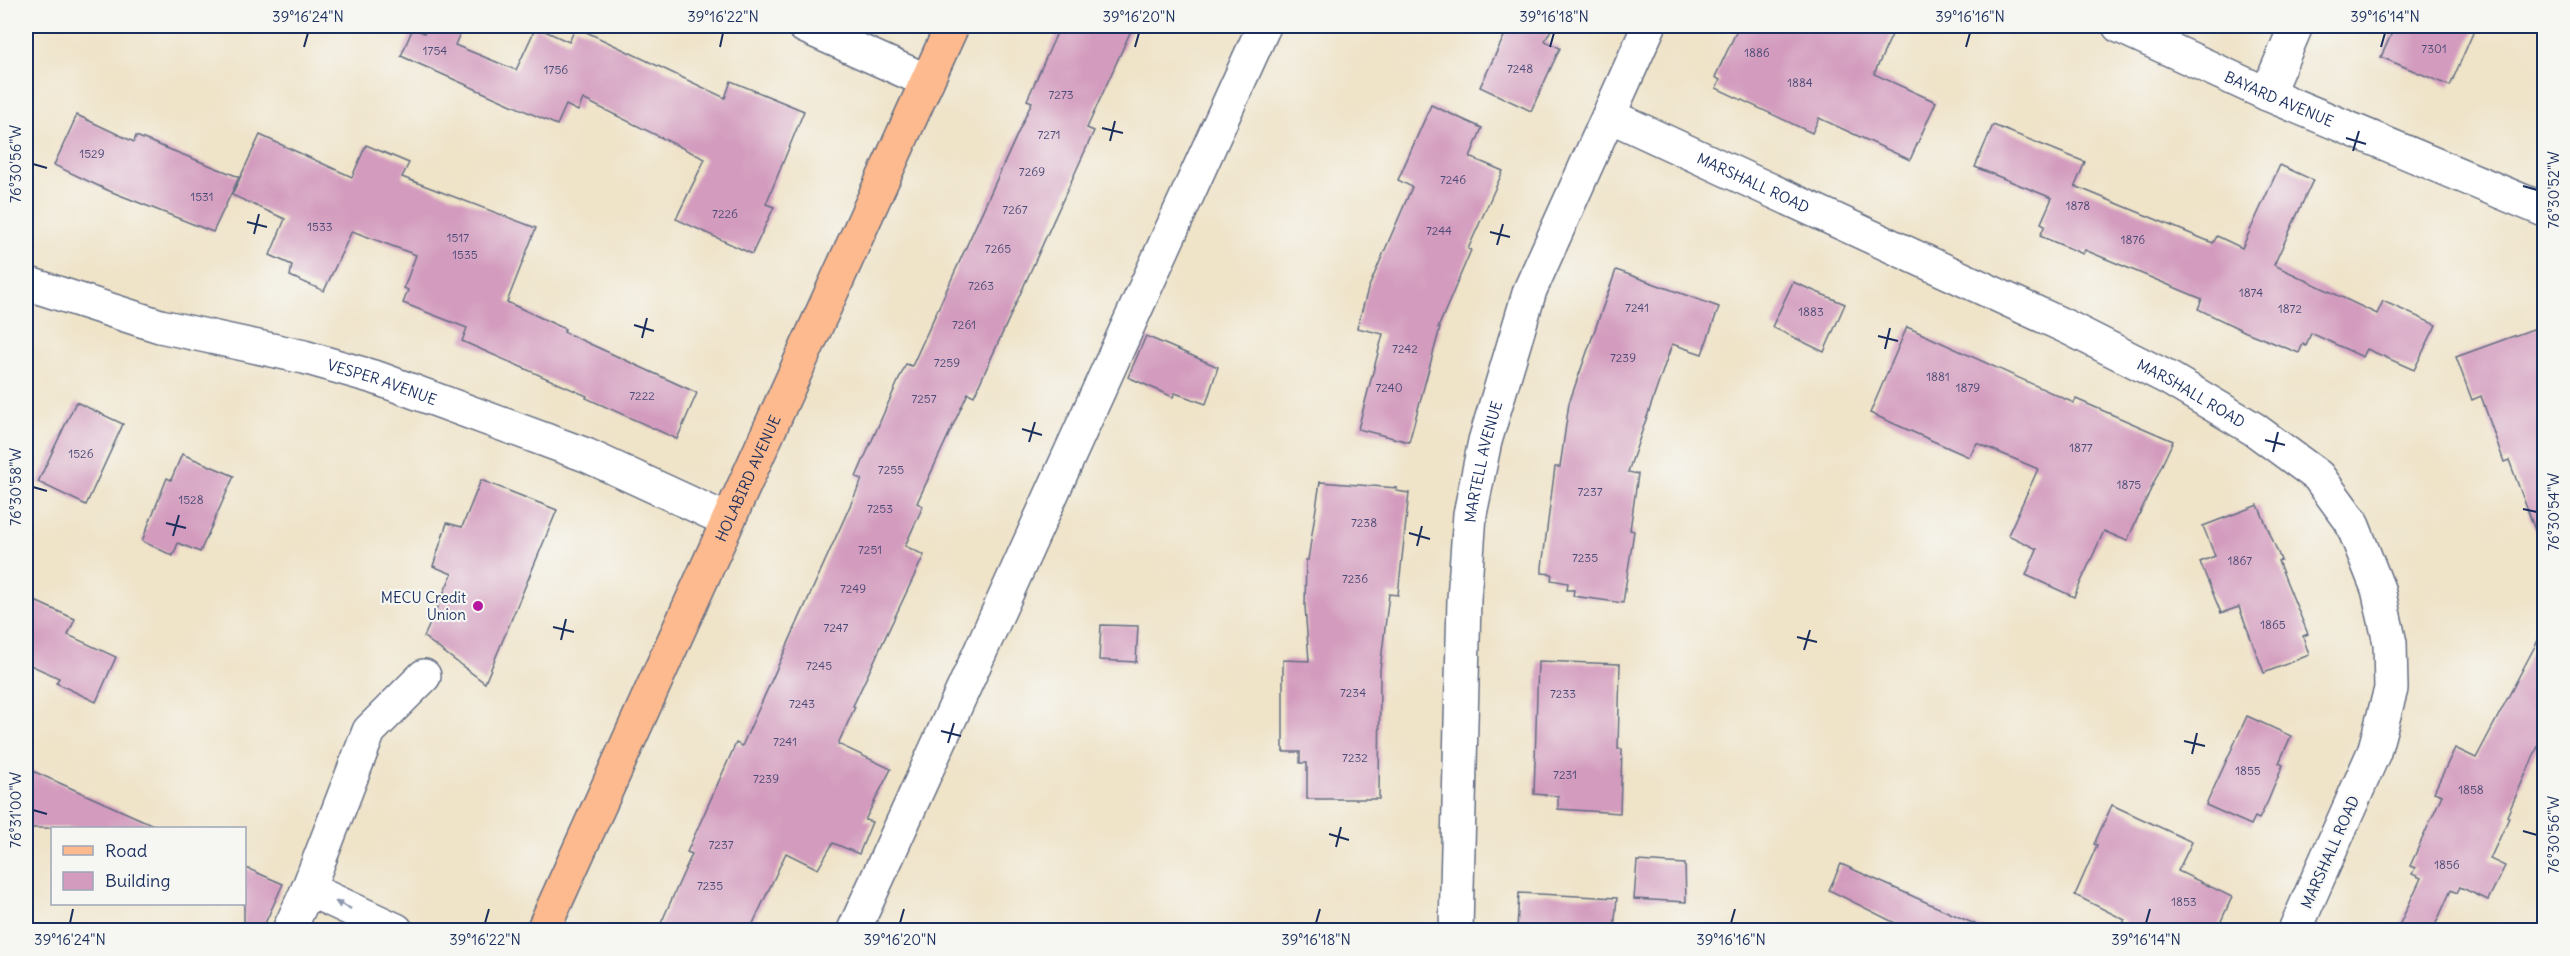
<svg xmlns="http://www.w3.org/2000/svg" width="2570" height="956" font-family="Delius,sans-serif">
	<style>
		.building { fill: #d39bbe }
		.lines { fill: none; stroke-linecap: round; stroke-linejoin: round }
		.minor-casing { stroke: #656e83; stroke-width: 36 }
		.major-casing { stroke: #656e83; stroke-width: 36 }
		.minor { stroke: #fff; stroke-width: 33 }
		.major { stroke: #fcba8e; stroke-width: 33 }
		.oneway { fill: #8d97ae }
		.ticks { fill: none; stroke: #1b2f5e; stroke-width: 2 }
		.poi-dot { fill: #b5179e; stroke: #f6f6f2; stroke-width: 2 }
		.labels { text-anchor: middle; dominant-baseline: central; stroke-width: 4.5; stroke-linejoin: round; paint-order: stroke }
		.number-label { font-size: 12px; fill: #494a76 }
		.street-label { font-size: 15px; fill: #1b2f5e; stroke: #f6f6f2 }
		.poi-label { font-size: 15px; fill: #1b2f5e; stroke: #f6f6f2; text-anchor: end }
		.neatline { fill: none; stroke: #1b2f5e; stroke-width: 2 }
		.ticks-label { font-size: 15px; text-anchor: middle; fill: #1b2f5e }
	</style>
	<rect width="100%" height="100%" fill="#f6f6f2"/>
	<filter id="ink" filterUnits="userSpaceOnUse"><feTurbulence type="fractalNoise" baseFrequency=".0167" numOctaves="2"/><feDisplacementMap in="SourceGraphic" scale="12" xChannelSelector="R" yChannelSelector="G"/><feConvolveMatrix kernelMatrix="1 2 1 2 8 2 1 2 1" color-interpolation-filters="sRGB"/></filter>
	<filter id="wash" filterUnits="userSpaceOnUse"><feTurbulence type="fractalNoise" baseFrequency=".008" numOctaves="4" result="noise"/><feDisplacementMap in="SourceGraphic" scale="24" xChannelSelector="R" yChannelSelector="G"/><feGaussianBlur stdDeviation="1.35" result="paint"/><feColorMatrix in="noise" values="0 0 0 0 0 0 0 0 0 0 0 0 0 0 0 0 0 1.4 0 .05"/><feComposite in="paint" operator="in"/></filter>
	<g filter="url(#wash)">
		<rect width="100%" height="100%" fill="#efe3c8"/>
		<g id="blocks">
			<g class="building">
				<polygon points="427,26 463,26 455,45 516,70 536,27 569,42 576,27 725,98 731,81 804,111 766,204 774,207 752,254 676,219 705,159 583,99 578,111 566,105 557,125 401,56 413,28 424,33"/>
				<polygon points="1060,26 1133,26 1087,128 1094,131 974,396 968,393 917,503 923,506 905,546 924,555 853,706 855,707 838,744 891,769 865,820 872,822 859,854 833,843 818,869 786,853 750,930 658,930 692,854 687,852 736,743 742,746 862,479 856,477 886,408 906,364 912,366 1032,102 1027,100"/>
				<polygon points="1509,26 1553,26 1545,41 1560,48 1531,111 1480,87"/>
				<polygon points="1739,26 1896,26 1874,74 1936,102 1910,160 1819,118 1812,133 1716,88 1720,80 1715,77"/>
				<polygon points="2395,26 2476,26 2450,86 2381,57"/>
				<polygon points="1431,105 1482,128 1470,157 1503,171 1468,249 1471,250 1438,328 1440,328 1409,442 1358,429 1383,334 1357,328 1368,289 1412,187 1398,180"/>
				<polygon points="77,115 134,142 136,136 239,177 213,232 107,190 54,165"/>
				<polygon points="1993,125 2085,162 2075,186 2213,243 2217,236 2242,248 2280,165 2313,180 2274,265 2377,314 2383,301 2436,325 2414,370 2367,349 2363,357 2311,333 2306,346 2303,344 2299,353 2246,332 2198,309 2202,299 2085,250 2083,254 2040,236 2045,225 2041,223 2052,198 1975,167"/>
				<polygon points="260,135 352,177 366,145 409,163 402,177 536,228 507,302 565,329 564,332 697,393 677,439 586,398 587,396 462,341 467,328 403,303 408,290 404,288 416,255 352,231 324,291 290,276 292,265 270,255 285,219 232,195"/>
				<polygon points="1616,270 1719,307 1702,354 1672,344 1628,472 1638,474 1630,530 1634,531 1623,603 1573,596 1574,590 1567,590 1568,583 1551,580 1552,574 1542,573 1542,567 1555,467 1560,467 1569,403"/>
				<polygon points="1793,282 1845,304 1824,352 1772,327"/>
				<polygon points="2544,325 2544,545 2541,546 2509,460 2504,462 2481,396 2472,400 2456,357"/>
				<polygon points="1907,327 2074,403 2076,399 2173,441 2127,541 2104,531 2074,597 2026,575 2037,549 2008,535 2038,469 1977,443 1969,457 1870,413"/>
				<polygon points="1146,336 1218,367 1206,404 1175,393 1173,397 1128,377"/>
				<polygon points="76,402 123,424 86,505 38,482"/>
				<polygon points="182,454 234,476 200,552 178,543 173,556 142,541 167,478 171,480"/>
				<polygon points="481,480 557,510 485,683 424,637 452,574 433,566 447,523 462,527"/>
				<polygon points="1320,482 1397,488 1396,491 1409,493 1398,595 1389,594 1380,670 1379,799 1307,799 1307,763 1300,763 1300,752 1283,752 1283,660 1309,661 1305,606 1306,560 1308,560"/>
				<polygon points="2258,505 2281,560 2278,561 2308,634 2303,636 2309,655 2264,673 2239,607 2221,613 2200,562 2215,556 2203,526"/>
				<polygon points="26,597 75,619 68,635 116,657 96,702 56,683 59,678 26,663"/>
				<polygon points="1101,625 1138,626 1136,662 1099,660"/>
				<polygon points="2544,629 2544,733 2507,816 2509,818 2490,859 2505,866 2488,900 2460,887 2457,893 2451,890 2433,930 2397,930 2421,878 2412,874 2415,868 2410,866 2442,795 2434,792 2455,748 2476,758"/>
				<polygon points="1538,661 1620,664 1618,749 1622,749 1620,813 1558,809 1558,796 1534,794"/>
				<polygon points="2247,716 2291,736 2279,763 2283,765 2268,801 2259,819 2255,817 2251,825 2206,805"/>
				<polygon points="26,768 160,828 26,828"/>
				<polygon points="2112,805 2192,842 2178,871 2232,897 2217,930 2119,930 2125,920 2075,895 2097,845 2094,844"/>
				<polygon points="1637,861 1685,864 1686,902 1634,899"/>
				<polygon points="1841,864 1988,930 1909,930 1829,890"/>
				<polygon points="244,867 283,884 262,930 244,930"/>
				<polygon points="1519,893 1617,898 1614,930 1517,930"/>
			</g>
		</g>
	</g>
	<g filter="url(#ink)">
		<use href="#blocks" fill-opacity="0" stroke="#656e83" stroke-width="1.5"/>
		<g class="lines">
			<defs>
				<g id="minor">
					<polyline points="804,26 927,81"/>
					<path id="s1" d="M2119,26L2267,94L2544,210"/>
					<polyline points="2267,94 2296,26"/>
					<path id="s2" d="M1610,116L2069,328L2170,379L2254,429L2318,476L2351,521L2378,589L2390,643L2391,689L2374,752L2295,930"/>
					<path id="s3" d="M26,283L160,326L304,357L377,378L586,455L727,520"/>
					<polyline points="308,889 369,731 424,676"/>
					<polyline points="289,930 308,889 396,930"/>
					<polyline points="854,930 1264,26"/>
					<path id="s4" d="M1456,930L1464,599L1470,514L1485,441L1530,290L1649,26"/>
				</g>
				<g id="major">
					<path id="s5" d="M543,930L952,26"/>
				</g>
			</defs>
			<use href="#minor" class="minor-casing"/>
			<use href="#major" class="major-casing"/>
			<use href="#minor" class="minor"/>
			<use href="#major" class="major"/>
		</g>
		<defs><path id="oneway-solid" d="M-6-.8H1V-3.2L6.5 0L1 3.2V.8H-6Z" transform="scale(1.5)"/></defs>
		<use class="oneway" href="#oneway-solid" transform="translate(343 905) rotate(-155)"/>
	</g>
	<path class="ticks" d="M304,47L308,33M720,47L723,33M1135,47L1139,33M1550,47L1554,33M1966,47L1970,33M2381,47L2385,33M1102,128L1123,133M2346,138L2366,144M1110,141L1115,121M2353,151L2359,131M33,164L47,168M2523,186L2537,190M247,222L267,227M1490,232L1510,237M254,234L259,214M1497,245L1503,224M634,325L654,331M1878,336L1898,341M642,338L647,318M1885,349L1890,328M1022,429L1042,435M2265,440L2285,445M1029,442L1035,422M2273,452L2278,432M33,487L47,491M2523,509L2537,512M166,523L186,528M1409,533L1430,539M173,536L179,515M1417,546L1422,526M553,627L574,632M1797,637L1817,642M561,640L566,619M1804,650L1810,630M941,731L961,736M2184,741L2205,746M948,743L954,723M2192,754L2197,733M33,810L47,814M2523,831L2537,835M1329,834L1349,840M1336,847L1341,827M70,923L73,909M485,923L489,909M900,923L904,909M1316,923L1320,909M1731,923L1735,909M2146,923L2150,909"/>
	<circle class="poi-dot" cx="478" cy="606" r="6"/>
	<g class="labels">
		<g class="number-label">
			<text x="2434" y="48">7301</text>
			<text x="435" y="50">1754</text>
			<text x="1757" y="52">1886</text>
			<text x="1520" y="68">7248</text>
			<text x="556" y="69">1756</text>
			<text x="1800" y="82">1884</text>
			<text x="1061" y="94">7273</text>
			<text x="1049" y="134">7271</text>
			<text x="92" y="153">1529</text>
			<text x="1032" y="171">7269</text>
			<text x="1453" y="179">7246</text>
			<text x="202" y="196">1531</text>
			<text x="2078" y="205">1878</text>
			<text x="1015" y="209">7267</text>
			<text x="725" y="213">7226</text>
			<text x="320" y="226">1533</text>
			<text x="1439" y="230">7244</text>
			<text x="458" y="237">1517</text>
			<text x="2133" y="239">1876</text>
			<text x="998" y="248">7265</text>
			<text x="465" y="254">1535</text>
			<text x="981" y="285">7263</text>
			<text x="2251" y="292">1874</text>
			<text x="1637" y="307">7241</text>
			<text x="2290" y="308">1872</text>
			<text x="1811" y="311">1883</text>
			<text x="964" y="324">7261</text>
			<text x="1405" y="348">7242</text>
			<text x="1623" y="357">7239</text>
			<text x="947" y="362">7259</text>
			<text x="1938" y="376">1881</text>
			<text x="1389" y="387">7240</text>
			<text x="1968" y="387">1879</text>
			<text x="642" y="395">7222</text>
			<text x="924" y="398">7257</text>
			<text x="2081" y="447">1877</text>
			<text x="81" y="453">1526</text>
			<text x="891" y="469">7255</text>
			<text x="2129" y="484">1875</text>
			<text x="1590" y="491">7237</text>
			<text x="191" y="499">1528</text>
			<text x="880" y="508">7253</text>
			<text x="1364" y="522">7238</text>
			<text x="870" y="549">7251</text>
			<text x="1585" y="557">7235</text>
			<text x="2240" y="560">1867</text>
			<text x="1355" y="578">7236</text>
			<text x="853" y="588">7249</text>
			<text x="2273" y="624">1865</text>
			<text x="836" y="627">7247</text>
			<text x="819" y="665">7245</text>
			<text x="1353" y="692">7234</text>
			<text x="1563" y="693">7233</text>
			<text x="802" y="703">7243</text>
			<text x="785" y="741">7241</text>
			<text x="1355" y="757">7232</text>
			<text x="2248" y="770">1855</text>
			<text x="1565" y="774">7231</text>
			<text x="766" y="778">7239</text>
			<text x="2471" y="789">1858</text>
			<text x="721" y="844">7237</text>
			<text x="2447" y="864">1856</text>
			<text x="710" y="885">7235</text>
			<text x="2184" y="901">1853</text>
		</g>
		<g class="street-label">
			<text stroke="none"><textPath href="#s1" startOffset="176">BAYARD AVENUE</textPath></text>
			<text stroke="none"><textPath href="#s2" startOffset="158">MARSHALL ROAD</textPath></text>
			<text stroke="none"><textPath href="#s3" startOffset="370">VESPER AVENUE</textPath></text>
			<text stroke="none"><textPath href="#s2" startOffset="644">MARSHALL ROAD</textPath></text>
			<text stroke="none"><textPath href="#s4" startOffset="470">MARTELL AVENUE</textPath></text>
			<text stroke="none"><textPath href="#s5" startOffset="496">HOLABIRD AVENUE</textPath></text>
			<text transform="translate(2330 852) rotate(-66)">MARSHALL ROAD</text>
		</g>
		<g class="poi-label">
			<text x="466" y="597">MECU Credit<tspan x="466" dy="17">Union</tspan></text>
		</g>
	</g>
	<rect width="2570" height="956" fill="none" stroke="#f6f6f2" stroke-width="66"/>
	<rect x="51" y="827" width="195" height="78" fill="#f6f6f2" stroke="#9ea6b7" stroke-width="1.5"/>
	<rect x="63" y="846" width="30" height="9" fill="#fcba8e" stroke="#9ea6b7" stroke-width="1.5"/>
	<text x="105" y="857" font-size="18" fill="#1b2f5e">Road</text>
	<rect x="63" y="872" width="30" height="18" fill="#d39bbe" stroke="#9ea6b7" stroke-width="1.5"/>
	<text x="105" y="887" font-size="18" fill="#1b2f5e">Building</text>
	<rect x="33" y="33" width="2504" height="890" class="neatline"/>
	<g class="ticks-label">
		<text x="308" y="22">39°16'24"N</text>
		<text x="723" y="22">39°16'22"N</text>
		<text x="1139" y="22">39°16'20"N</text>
		<text x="1554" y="22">39°16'18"N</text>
		<text x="1970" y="22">39°16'16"N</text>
		<text x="2385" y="22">39°16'14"N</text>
		<text transform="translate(16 164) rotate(-90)" y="5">76°30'56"W</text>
		<text transform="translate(2554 190) rotate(-90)" y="5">76°30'52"W</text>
		<text transform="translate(16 487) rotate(-90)" y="5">76°30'58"W</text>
		<text transform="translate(2554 512) rotate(-90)" y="5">76°30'54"W</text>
		<text transform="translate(16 810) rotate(-90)" y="5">76°31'00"W</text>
		<text transform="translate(2554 835) rotate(-90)" y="5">76°30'56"W</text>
		<text x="70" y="945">39°16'24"N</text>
		<text x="485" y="945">39°16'22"N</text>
		<text x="900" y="945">39°16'20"N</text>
		<text x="1316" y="945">39°16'18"N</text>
		<text x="1731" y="945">39°16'16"N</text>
		<text x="2146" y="945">39°16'14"N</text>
	</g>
</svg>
